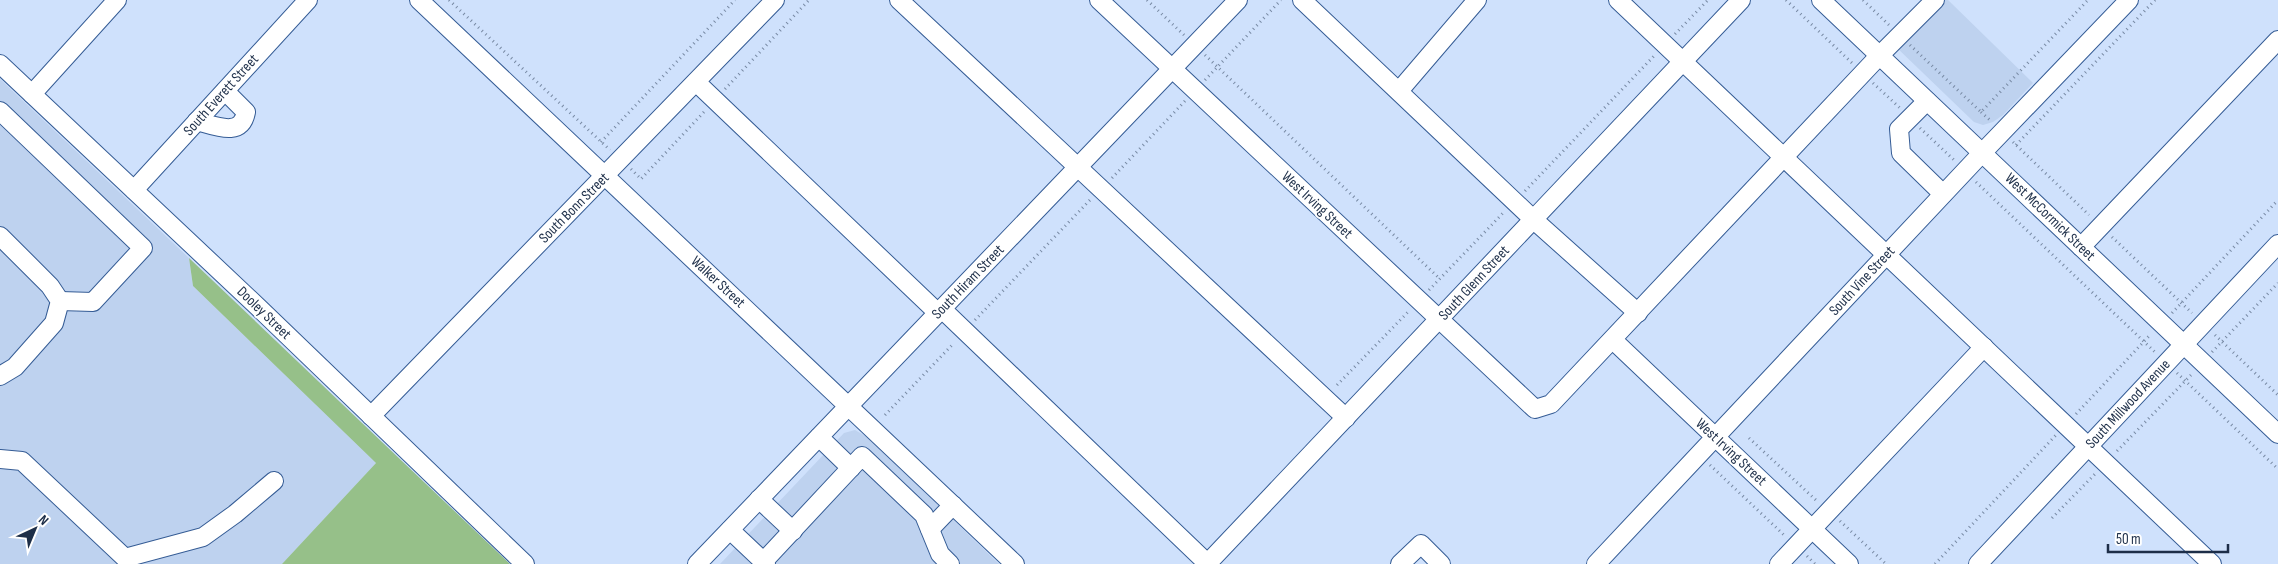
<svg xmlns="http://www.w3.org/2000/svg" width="2278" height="564" font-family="'Sofia Sans Condensed',sans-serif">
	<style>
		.built { fill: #bed2ef }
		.green { fill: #96c089 }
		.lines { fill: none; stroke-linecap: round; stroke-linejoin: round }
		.minor-casing { stroke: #355c95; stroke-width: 20 }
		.path { stroke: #788aa4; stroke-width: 3; stroke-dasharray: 1 4; stroke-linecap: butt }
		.minor { stroke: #fff; stroke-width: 18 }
		.labels { text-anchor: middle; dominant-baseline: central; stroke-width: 4; stroke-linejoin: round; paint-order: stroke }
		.street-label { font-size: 15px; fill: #1d2e48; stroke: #fff }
	</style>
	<rect width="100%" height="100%" fill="#cfe1fc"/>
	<g class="built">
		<polygon points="1935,0 1948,0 2033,83 2003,115 1993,122 1983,125 1974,122 1894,45"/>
		<polygon points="0,79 189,258 193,286 376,463 282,564 0,564"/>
		<polygon points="855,430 867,437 999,564 720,564 844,433"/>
	</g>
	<polygon class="green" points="189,258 510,564 282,564 376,463 193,286"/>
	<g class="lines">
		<defs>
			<g id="minor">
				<polyline points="419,0 1015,564"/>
				<polyline points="899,0 1346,418"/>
				<polyline points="1099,0 1535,409 1551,404 1880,55 1935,0"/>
				<polyline points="1302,0 1534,220 1638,313"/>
				<polyline points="1618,0 2212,564"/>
				<polyline points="1821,0 2278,434"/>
				<polyline points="0,64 258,307 525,564"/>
				<polyline points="696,82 938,313"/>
				<polyline points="1399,91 1477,0"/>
				<polyline points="32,94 117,0"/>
				<polyline points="1927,101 1899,129 1901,153 1943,194"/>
				<polyline points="0,111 143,248 93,302 60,301"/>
				<path d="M197,121C216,126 241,138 246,112L225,91"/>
				<polyline points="134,190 308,0"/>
				<polyline points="0,236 50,286 60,301 54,323 15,367 0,376"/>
				<polyline points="2081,247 2278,40"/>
				<polyline points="942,309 1208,564"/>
				<polyline points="1613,340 1849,564"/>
				<polyline points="371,416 775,0"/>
				<polyline points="819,437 851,468"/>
				<polyline points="0,459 22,461 125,558 203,537 235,514 274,481"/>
				<polyline points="759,499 793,531"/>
				<polyline points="930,529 953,505"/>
				<polyline points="730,530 766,564"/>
				<polyline points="763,562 862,456 924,515 940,554 950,564"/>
				<polyline points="697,564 1238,0"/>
				<polyline points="1207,564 1741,0"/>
				<polyline points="1400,564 1421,544 1441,564"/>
				<polyline points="1596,564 1982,153 2129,0"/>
				<polyline points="1779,564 1984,347"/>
				<polyline points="1978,564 2278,244"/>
			</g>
		</defs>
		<use href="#minor" class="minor-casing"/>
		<g class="path">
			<polyline points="449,0 610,150"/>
			<polyline points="1147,0 1184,35"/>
			<polyline points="1786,0 1852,63"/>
			<polyline points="1863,0 1889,25"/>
			<polyline points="1675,34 1708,0"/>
			<polyline points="1910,45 1981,112 2088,0"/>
			<polyline points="1205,55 1440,279"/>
			<polyline points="1205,80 1281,0"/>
			<polyline points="1873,83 1900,108"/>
			<polyline points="725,89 809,0"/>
			<polyline points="1981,112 1992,122"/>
			<polyline points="1920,128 1954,160"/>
			<polyline points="601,142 735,0"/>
			<polyline points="2013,142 2089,215"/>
			<polyline points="2016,145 2155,0"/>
			<polyline points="631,169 641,179 704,112"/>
			<polyline points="1112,178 1185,101"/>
			<polyline points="1976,182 2156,353"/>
			<polyline points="1525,191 1654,56"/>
			<polyline points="2112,237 2192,313"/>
			<polyline points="1429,290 1505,211"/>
			<polyline points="2172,313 2278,200"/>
			<polyline points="975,320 1090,200"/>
			<polyline points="2215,335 2278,395"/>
			<polyline points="2212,352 2278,283"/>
			<polyline points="2177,373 2278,469"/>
			<polyline points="1337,385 1409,311"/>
			<polyline points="2076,414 2150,335"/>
			<polyline points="885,415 954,343"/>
			<polyline points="1749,438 1818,502"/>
			<polyline points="2117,451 2193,373"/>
			<polyline points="1710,465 1784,535"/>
			<polyline points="2052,518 2095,474"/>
			<polyline points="1840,521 1886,564"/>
			<polyline points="1807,556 1815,564"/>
			<polyline points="1935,564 2056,435"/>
		</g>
		<use href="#minor" class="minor"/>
	</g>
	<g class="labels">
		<g class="street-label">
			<text transform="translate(221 95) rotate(-48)">South Everett Street</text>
			<text transform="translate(1317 205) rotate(43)">West Irving Street</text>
			<text transform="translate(574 208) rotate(-45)">South Bonn Street</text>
			<text transform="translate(2050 217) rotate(44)">West McCormick Street</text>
			<text transform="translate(1862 281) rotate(-47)">South Vine Street</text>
			<text transform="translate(718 282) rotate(43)">Walker Street</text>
			<text transform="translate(968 282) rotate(-46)">South Hiram Street</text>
			<text transform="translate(1474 283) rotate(-47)">South Glenn Street</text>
			<text transform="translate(264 313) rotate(44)">Dooley Street</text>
			<text transform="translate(2128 404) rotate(-47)">South Millwood Avenue</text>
			<text transform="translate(1731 452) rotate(43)">West Irving Street</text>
		</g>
	</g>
	<g transform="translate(35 529) rotate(44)" stroke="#ffffff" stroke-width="4" paint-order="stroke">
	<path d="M0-4L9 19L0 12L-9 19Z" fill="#1d2e48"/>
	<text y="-8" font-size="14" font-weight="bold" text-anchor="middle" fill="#1d2e48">N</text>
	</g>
	<path d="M2108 544v8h120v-8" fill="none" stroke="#1d2e48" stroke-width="2.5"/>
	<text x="2116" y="544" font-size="15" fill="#1d2e48" stroke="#ffffff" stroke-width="4" paint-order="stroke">50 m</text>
</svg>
